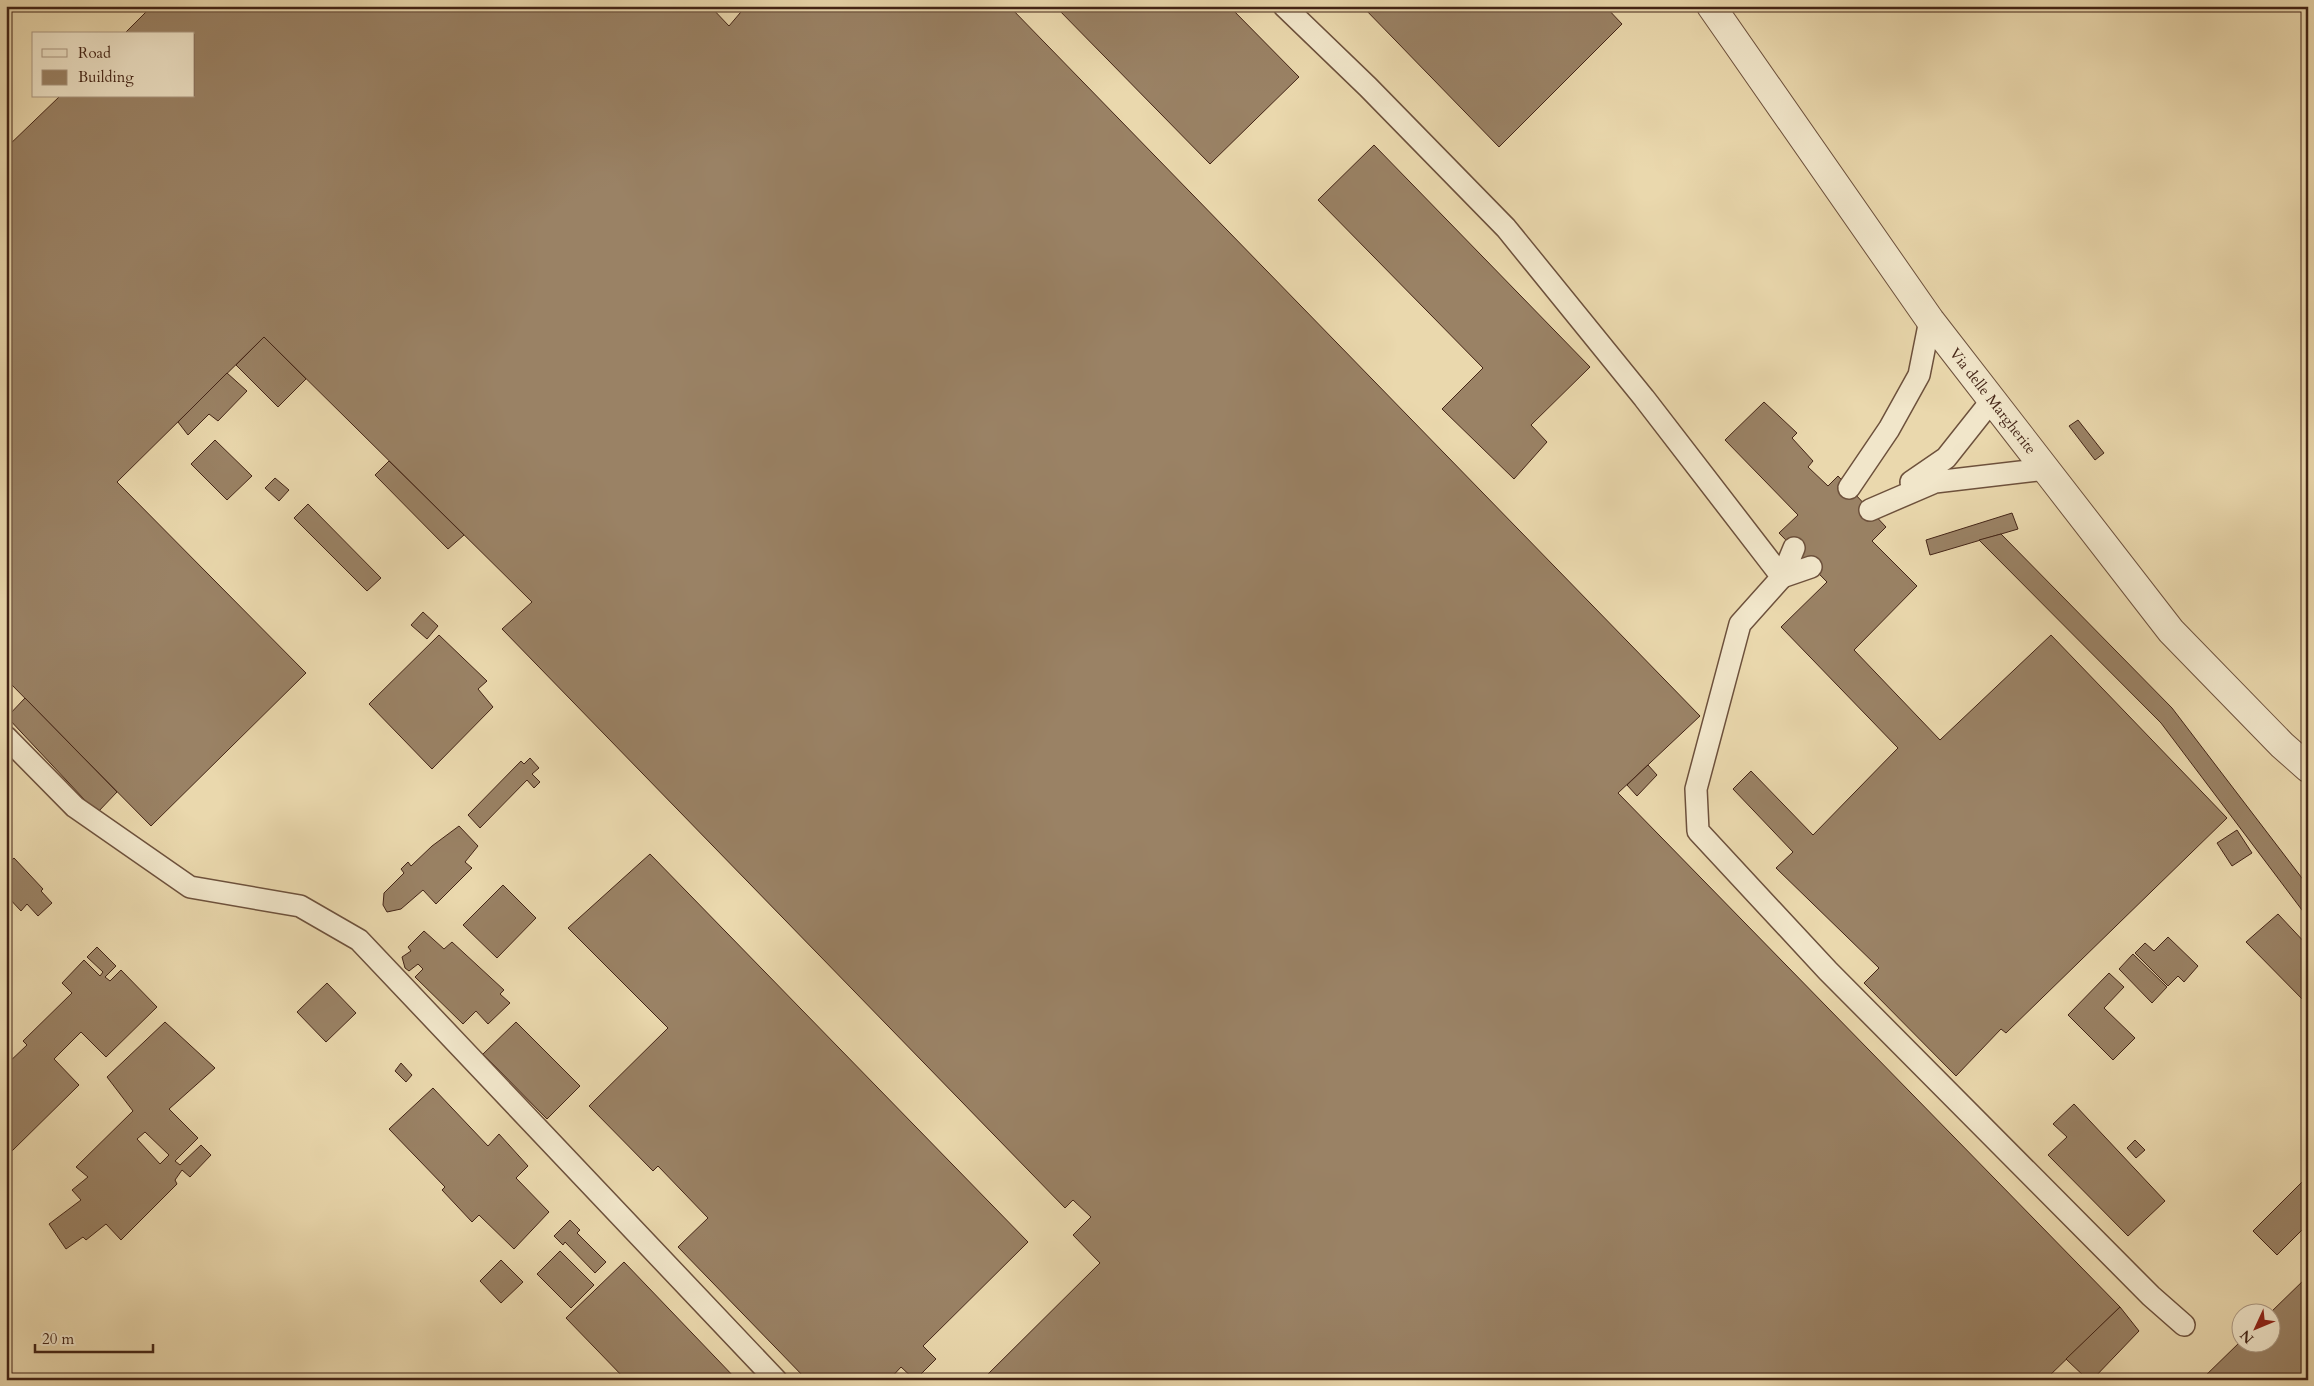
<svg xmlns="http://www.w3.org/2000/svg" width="2314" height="1386" font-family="Cardo,serif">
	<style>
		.building { fill: #9a8265; stroke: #432416; fill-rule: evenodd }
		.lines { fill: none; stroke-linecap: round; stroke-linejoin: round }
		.service-casing { stroke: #6d513c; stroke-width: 24 }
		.minor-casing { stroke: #6d513c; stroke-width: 30 }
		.service { stroke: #f1e6ca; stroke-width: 21 }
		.minor { stroke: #f1e6ca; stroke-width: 28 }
		.labels { text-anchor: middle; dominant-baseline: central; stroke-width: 4.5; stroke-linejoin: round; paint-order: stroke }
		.street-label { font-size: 15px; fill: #432416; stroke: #f1e6ca }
	</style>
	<rect width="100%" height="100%" fill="#ead8ad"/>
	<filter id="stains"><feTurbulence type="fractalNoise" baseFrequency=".004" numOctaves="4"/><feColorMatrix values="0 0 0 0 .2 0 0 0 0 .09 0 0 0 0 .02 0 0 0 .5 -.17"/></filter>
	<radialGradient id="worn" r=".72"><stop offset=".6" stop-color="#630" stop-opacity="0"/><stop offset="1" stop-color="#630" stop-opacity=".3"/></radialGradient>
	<g class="building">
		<polygon points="152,6 710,6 729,26 746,6 1009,6 1700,716 1618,793 2120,1307 2045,1380 982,1380 1100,1263 1073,1235 1091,1217 1073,1200 1065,1208 502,629 532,602 264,337 117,482 306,673 151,826 6,679 6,148 60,96 194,96 194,34 124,34"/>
		<polygon points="1055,6 1229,6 1299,77 1210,164"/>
		<polygon points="1362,6 1605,6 1622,24 1499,147"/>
		<polygon points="1374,145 1590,367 1531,425 1547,442 1514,479 1442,409 1483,368 1318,200"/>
		<polygon points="264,337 306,379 278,407 236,365"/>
		<polygon points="227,373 247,391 218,421 209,414 188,435 178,422"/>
		<polygon points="1764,402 1797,433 1792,438 1813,461 1808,467 1828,486 1838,476 1886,527 1872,541 1917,586 1854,650 1940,740 2051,635 2227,818 2006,1033 2001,1029 1956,1076 1864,983 1879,968 1776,868 1793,852 1733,789 1751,771 1813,835 1898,748 1781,627 1827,582 1779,533 1798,515 1725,440"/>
		<polygon points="2078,420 2104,453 2095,460 2069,426"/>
		<polygon points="215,440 252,476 227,500 191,464"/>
		<polygon points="389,461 464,535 448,549 375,475"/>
		<polygon points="275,478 289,490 279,501 265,488"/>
		<polygon points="308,504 381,578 367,591 294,518"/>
		<polygon points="2012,513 2018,529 1930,555 1926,540"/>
		<polygon points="2001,534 2172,708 2308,886 2308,918 2161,723 1979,540"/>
		<polygon points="423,612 438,626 427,639 411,625"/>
		<polygon points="439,635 487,681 478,689 493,707 432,769 369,704"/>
		<polygon points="25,698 117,792 97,813 7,717"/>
		<polygon points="530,758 539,768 532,774 540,782 534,788 527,780 480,828 468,815 521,761 524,764"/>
		<polygon points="1648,765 1657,775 1637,796 1627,785"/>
		<polygon points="459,826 478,846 465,862 472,868 436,904 423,890 401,909 387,912 383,905 384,893 404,873 401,869 408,862 411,866 432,846"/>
		<polygon points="2237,830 2252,853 2232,866 2217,843"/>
		<polygon points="650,854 1028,1242 923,1346 936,1359 915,1380 901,1367 889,1380 807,1380 678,1247 708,1218 658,1166 653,1171 589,1106 668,1028 568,928"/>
		<polygon points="14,858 43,889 41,891 52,903 38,916 27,904 21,911 6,895 6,865"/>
		<polygon points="503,885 536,918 497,958 463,925"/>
		<polygon points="2278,914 2308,946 2308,1005 2246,942"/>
		<polygon points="424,931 444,949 452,942 504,990 500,994 510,1003 488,1024 476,1011 463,1024 415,977 423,969 418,964 409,971 405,968 402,957 411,951 408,947"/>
		<polygon points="2168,937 2198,966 2184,982 2178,976 2168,986 2135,953 2145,943 2154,951"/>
		<polygon points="97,947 116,966 105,977 110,981 121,970 157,1007 106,1057 81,1032 54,1059 79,1085 11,1152 6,1147 6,1065 27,1045 23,1041 72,993 62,983 84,960 100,976 103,972 87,957"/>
		<polygon points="2133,954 2167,987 2152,1003 2119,969"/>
		<polygon points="2109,973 2124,987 2104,1008 2135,1038 2113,1060 2068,1015"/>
		<polygon points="327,983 356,1013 326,1042 297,1012"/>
		<path d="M165,1022L215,1068L169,1109L198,1138L175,1161L180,1165L201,1145L211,1155L190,1177L182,1170L175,1180L177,1184L121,1240L106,1224L86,1240L83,1237L66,1249L49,1224L81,1200L72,1190L88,1177L76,1167L133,1111L107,1077ZM145,1132L169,1155L160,1164L137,1139Z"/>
		<polygon points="516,1022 580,1086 547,1119 483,1054"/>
		<polygon points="401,1063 412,1075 406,1082 395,1071"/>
		<polygon points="433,1088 488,1146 499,1134 528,1166 516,1178 549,1212 514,1249 479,1215 472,1222 442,1190 445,1187 389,1129"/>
		<polygon points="2074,1104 2165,1201 2128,1236 2048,1155 2067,1137 2053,1124"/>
		<polygon points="2135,1140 2145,1150 2136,1158 2127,1148"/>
		<polygon points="2308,1176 2308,1224 2277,1255 2253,1231"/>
		<polygon points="570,1220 580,1230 577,1233 606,1262 595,1273 565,1242 563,1245 554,1236"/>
		<polygon points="560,1251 594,1285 571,1308 537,1274"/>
		<polygon points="501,1260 523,1282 501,1303 480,1281"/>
		<polygon points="624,1262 737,1380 626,1380 566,1318"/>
		<polygon points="2308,1276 2308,1380 2201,1380 2242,1340 2242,1344 2272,1344 2272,1314 2269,1314"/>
		<polygon points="2120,1307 2139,1331 2092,1380 2088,1380 2066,1359"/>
	</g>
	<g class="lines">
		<defs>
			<g id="service">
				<polyline points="1284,6 1368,87 1506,228 1644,398 1782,577 1740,624 1696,789 1698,831 1828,971 2151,1296 2184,1325"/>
				<polyline points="1911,482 1946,458 1992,400"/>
				<polyline points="1849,488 1889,429 1919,375 1930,320"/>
				<polyline points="1870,510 1935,482 2046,469"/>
				<polyline points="1794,548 1782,577 1811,567"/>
				<polyline points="6,737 75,807 190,887 300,906 359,940 776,1380"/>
			</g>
			<polyline id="minor" points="1711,6 1930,320 2171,631 2282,745 2308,768"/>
		</defs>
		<use href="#service" class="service-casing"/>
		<use href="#minor" class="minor-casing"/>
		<use href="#service" class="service"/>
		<use href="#minor" class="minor"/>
	</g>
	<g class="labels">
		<g class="street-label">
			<text transform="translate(1993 401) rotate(52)">Via delle Margherite</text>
		</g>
	</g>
	<rect width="2314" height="1386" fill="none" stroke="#ead8ad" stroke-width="25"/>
	<rect x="8" y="8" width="2299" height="1371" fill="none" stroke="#432416" stroke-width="2.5"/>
	<rect x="12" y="12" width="2289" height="1361" fill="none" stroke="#432416"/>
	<rect x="32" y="32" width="162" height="65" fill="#f1e6ca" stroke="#ab9882"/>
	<rect x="42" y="49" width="25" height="8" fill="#f1e6ca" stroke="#ab9882"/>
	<text x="78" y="58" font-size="15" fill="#432416">Road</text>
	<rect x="42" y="70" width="25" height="15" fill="#9a8265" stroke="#ab9882"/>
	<text x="78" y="82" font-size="15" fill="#432416">Building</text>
	<g transform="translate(2256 1328) rotate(226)"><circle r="24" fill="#f1e6ca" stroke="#ab9882"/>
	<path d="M0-4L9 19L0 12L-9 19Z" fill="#8f2418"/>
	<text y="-8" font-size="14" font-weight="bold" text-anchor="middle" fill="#432416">N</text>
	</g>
	<path d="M35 1344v8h118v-8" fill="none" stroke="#432416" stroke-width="2.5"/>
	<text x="42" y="1344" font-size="15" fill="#432416" stroke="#f1e6ca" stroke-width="4" paint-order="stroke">20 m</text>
	<rect width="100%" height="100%" filter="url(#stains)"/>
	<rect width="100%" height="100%" fill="url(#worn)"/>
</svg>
